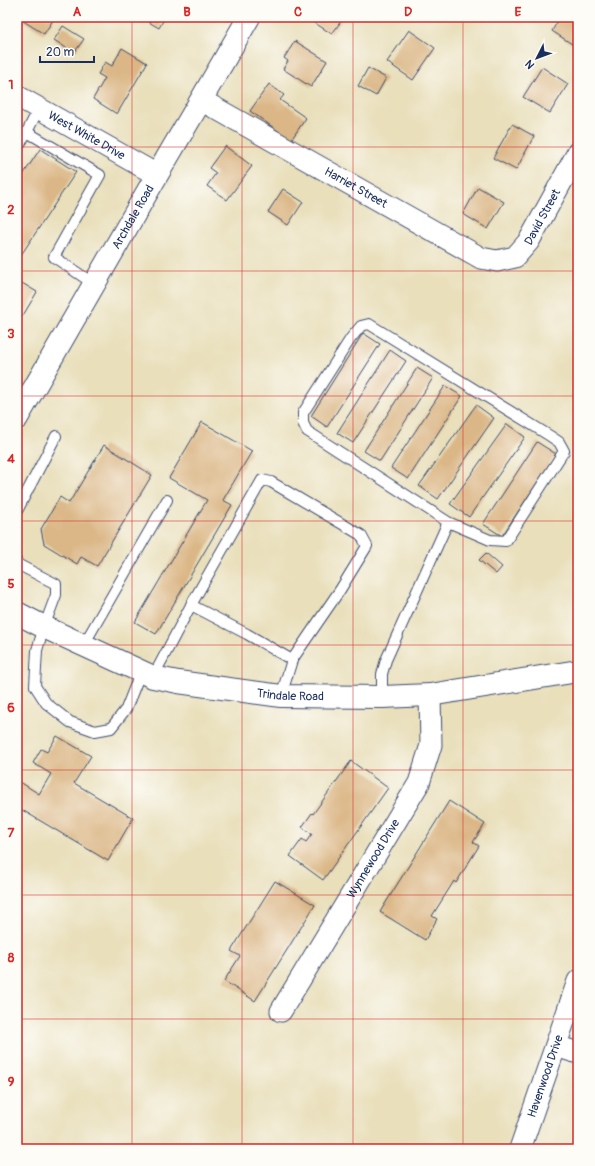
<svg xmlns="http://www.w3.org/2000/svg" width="595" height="1166" font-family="Pangolin,sans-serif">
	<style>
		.building { fill: #dbb787 }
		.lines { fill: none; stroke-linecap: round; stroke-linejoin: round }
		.lane-casing { stroke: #3a496c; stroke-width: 12 }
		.street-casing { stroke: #3a496c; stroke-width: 23 }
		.secondary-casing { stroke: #3a496c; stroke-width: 24 }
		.lane { stroke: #fff; stroke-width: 10 }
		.street { stroke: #fff; stroke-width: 21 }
		.secondary { stroke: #fff; stroke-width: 22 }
		.grid { fill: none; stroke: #d62828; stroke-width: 1; stroke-opacity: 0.55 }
		.labels { text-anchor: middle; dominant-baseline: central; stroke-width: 3.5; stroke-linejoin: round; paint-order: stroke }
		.street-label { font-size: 12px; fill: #1b2f5e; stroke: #fdfcf7 }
		.neatline { fill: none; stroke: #d62828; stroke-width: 1.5 }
		.grid-label { font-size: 13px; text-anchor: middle; font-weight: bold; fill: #d62828 }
	</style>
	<rect width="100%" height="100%" fill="#fdfcf7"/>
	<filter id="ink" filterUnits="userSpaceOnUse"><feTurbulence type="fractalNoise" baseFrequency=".025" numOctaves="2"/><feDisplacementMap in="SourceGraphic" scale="8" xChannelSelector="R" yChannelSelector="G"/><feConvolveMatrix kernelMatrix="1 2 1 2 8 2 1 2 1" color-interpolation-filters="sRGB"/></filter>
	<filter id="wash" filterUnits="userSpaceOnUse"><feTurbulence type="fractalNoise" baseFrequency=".012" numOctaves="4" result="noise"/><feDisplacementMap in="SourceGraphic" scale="16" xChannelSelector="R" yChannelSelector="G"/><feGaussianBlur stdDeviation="0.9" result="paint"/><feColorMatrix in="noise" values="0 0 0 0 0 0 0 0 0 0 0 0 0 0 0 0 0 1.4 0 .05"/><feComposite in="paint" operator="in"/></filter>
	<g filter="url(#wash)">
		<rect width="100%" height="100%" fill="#e9dfbb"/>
		<g id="blocks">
			<g class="building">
				<polygon points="17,17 55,17 44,34"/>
				<polygon points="140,17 165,17 159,28"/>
				<polygon points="312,17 344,17 332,34 310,20"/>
				<polygon points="560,17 578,17 578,42 575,46 552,31"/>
				<polygon points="63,26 84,39 74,53 54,40"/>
				<polygon points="409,30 435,48 413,80 387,62"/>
				<polygon points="295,41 327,61 311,87 283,69 288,61 284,58"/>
				<polygon points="122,48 147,63 117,114 93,99 105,78 98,74 105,62 112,66"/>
				<polygon points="542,67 568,84 550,113 523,97"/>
				<polygon points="368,68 386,78 376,96 358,86"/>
				<polygon points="269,84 284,95 280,100 306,118 291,140 250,111"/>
				<polygon points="512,124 534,136 516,170 493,158"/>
				<polygon points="225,146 252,166 227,200 207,186 216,173 209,168"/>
				<polygon points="40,149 76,172 19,258 17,256 17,184"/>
				<polygon points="478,187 504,202 488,229 463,214"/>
				<polygon points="283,189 303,202 288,225 268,212"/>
				<polygon points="17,280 37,292 22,317 17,314"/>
				<polygon points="363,333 380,344 327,427 311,416"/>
				<polygon points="390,350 406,361 353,443 337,433"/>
				<polygon points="417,368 433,378 380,461 364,451"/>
				<polygon points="445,386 462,396 408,479 391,468"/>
				<polygon points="476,405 494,418 438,499 419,486"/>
				<polygon points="202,422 252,451 223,500 232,505 156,634 135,622 207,500 169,478"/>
				<polygon points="507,424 525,437 469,517 450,504"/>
				<polygon points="537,442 556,454 502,536 483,524"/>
				<polygon points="104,445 152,475 97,566 81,557 77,564 44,544 41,529 60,497 69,503"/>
				<polygon points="486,553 502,567 496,574 479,560"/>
				<polygon points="57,736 91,756 74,783 133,818 108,861 17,807 17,780 39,794 51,774 33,763 41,749 47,752"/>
				<polygon points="351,761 388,788 323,880 290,856 302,839 306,842 312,834 302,827 312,813 313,814"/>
				<polygon points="449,801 485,824 473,842 479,846 456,883 454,881 432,916 437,919 425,940 380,912"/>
				<polygon points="275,881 315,905 255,1001 224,981 240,956 231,951"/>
			</g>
		</g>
	</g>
	<g filter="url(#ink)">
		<use href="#blocks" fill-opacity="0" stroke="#3a496c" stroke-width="1"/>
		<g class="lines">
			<defs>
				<g id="lane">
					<polyline points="39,108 27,132 100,175 54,257 94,284"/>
					<polyline points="17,149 27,132"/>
					<polyline points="17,511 56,436"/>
					<polyline points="17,562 19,565 56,584 56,595 44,627 37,650 35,686 46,703 70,722 95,731 111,728 126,709 141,671"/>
					<polyline points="191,605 262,480 271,482 361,535 367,546 340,590 292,660"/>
					<polyline points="83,646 167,500"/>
					<polyline points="153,677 191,605 247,634 292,660 281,696"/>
					<polyline points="382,697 382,674 386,660 448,522 490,540 506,541 564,451 559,442 550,436 369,324 361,326 351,338 303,413 303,423 307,431 448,522"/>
				</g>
				<g id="street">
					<path id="s1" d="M17,96L157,175"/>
					<path id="s2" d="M201,100L481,258L497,261L515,257L529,241L578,152"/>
					<path id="s3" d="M281,1011L419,783L431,745L430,695"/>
					<polyline points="556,1046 578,1053"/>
					<path id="s4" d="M520,1149L578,981"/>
				</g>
				<g id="secondary">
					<path id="s5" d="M17,418L157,175L201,100L249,17"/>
					<path id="s6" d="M17,613L44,627L153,677L178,682L281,696L382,697L430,695L578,671"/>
				</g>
			</defs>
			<use href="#lane" class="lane-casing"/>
			<use href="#street" class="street-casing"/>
			<use href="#secondary" class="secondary-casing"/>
			<use href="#lane" class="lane"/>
			<use href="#street" class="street"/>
			<use href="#secondary" class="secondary"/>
		</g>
	</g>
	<path class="grid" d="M132,17V1149M242,17V1149M353,17V1149M463,17V1149M17,147H578M17,271H578M17,396H578M17,521H578M17,645H578M17,770H578M17,895H578M17,1019H578"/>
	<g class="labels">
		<g class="street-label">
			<text stroke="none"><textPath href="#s1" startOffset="80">West White Drive</textPath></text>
			<text stroke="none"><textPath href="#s2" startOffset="178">Harriet Street</textPath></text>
			<text stroke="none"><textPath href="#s2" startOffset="405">David Street</textPath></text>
			<text stroke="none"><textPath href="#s5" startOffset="232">Archdale Road</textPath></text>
			<text stroke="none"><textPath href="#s6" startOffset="289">Trindale Road</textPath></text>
			<text stroke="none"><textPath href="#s3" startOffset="178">Wynnewood Drive</textPath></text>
			<text stroke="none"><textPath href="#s4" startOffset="77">Havenwood Drive</textPath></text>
		</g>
	</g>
	<rect width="595" height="1166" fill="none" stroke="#fdfcf7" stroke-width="44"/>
	<g transform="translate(537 58) rotate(228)" stroke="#fdfcf7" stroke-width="3" paint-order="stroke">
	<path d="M0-3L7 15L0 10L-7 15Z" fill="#1b2f5e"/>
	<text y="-6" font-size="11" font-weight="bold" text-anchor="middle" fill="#1b2f5e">N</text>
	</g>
	<path d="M40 56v6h54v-6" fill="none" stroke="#1b2f5e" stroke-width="2"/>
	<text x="46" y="56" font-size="12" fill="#1b2f5e" stroke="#fdfcf7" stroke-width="3" paint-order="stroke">20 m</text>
	<rect x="22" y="22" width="551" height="1122" class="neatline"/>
	<g class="grid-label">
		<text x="77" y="16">A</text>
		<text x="187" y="16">B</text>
		<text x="298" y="16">C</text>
		<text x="408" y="16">D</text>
		<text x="518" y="16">E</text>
		<text x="11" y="89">1</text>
		<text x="11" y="214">2</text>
		<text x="11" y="338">3</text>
		<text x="11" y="463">4</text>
		<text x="11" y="588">5</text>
		<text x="11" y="712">6</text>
		<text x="11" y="837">7</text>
		<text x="11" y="962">8</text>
		<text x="11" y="1086">9</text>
	</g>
</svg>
